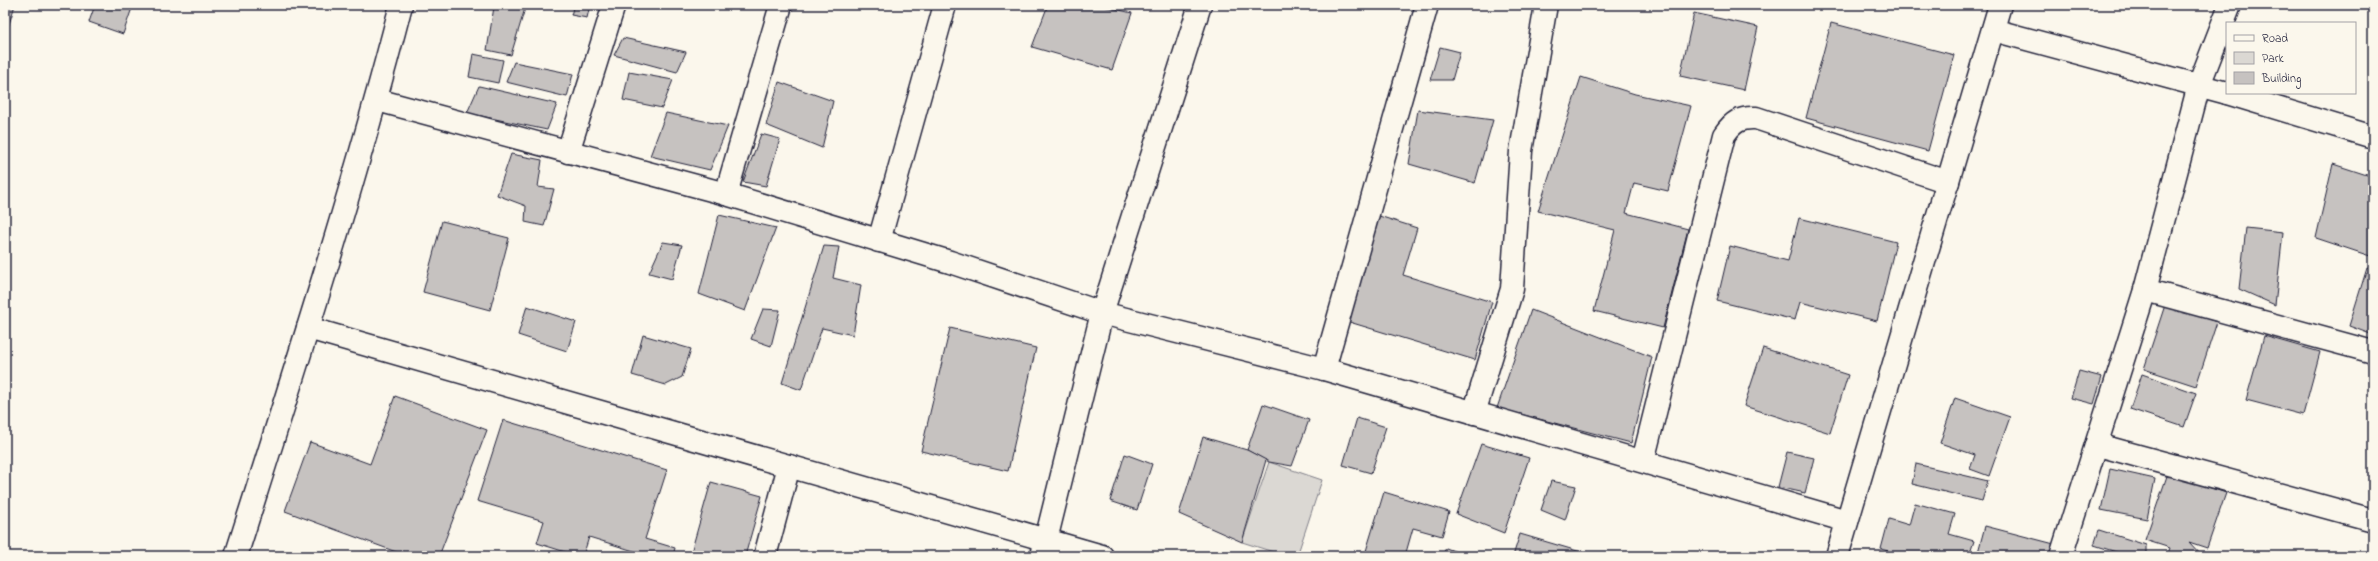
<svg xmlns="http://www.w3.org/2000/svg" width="2378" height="561" font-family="'Indie Flower',sans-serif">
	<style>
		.green { fill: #dbd8d3; stroke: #7e7d87 }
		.building { fill: #c6c2c0; stroke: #22223b }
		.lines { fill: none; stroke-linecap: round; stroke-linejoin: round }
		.minor-casing { stroke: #22223b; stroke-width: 25 }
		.minor { stroke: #fbf7ec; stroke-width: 22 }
	</style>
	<rect width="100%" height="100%" fill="#fbf7ec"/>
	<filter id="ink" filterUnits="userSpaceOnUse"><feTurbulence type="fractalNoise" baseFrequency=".025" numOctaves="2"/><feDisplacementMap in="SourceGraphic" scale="8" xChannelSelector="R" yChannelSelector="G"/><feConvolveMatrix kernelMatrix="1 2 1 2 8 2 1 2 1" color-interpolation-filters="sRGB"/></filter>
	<g filter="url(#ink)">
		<polygon class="green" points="1269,462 1322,480 1297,556 1286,556 1242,542"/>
		<g class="building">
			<polygon points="5,5 15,5 5,37"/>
			<polygon points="95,5 133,5 123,34 89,22"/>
			<polygon points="484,5 526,5 511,55 487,50 494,7"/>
			<polygon points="574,5 590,5 587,18 571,15"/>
			<polygon points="1048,5 1099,5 1132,13 1112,70 1032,47"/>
			<polygon points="1694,13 1758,27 1744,90 1680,76"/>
			<polygon points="1831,23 1954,55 1928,151 1806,118"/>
			<polygon points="623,38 686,52 677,72 614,55"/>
			<polygon points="1440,47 1460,52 1452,80 1430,80"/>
			<polygon points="473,54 503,60 498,83 469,77"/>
			<polygon points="514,62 573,74 567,97 506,82"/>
			<polygon points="629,72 673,80 662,108 623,100"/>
			<polygon points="1581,77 1635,94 1691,106 1668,191 1634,183 1626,213 1688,229 1663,328 1594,311 1615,230 1538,211"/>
			<polygon points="779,82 833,101 822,148 766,125"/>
			<polygon points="479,86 557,104 547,130 467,113"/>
			<polygon points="1418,110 1493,120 1475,183 1409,164"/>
			<polygon points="666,113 728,126 710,170 650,156"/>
			<polygon points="761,134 780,139 766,186 743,182"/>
			<polygon points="511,154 542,160 538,187 554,189 544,226 525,222 526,206 497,195"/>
			<polygon points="2333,164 2373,177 2373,257 2316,238"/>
			<polygon points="719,215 776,228 745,311 699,294"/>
			<polygon points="1379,216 1417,228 1403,275 1492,302 1475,360 1346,321"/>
			<polygon points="1799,218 1896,242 1877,321 1800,302 1795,320 1717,301 1730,246 1788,261"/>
			<polygon points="442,221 509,238 490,310 423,292"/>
			<polygon points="2246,228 2283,232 2275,305 2239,289"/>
			<polygon points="663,242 682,245 672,279 649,273"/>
			<polygon points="824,246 839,247 833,278 861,285 853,335 822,328 801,390 782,383"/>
			<polygon points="2367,268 2373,269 2373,335 2349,326"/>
			<polygon points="2165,305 2217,322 2196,386 2144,369"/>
			<polygon points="527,306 576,322 567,351 518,335"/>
			<polygon points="763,309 780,310 771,346 751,339"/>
			<polygon points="1531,310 1652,357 1631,443 1497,408"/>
			<polygon points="950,328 1036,348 1008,471 921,451"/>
			<polygon points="643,335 691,349 682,377 666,385 632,375"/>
			<polygon points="2264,336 2320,352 2303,415 2246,400"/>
			<polygon points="1763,348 1848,375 1830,433 1744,406"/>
			<polygon points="2079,371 2102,377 2094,404 2071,398"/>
			<polygon points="2142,374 2196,393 2184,427 2130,409"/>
			<polygon points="395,396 487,430 439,556 407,556 285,511 310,442 370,464"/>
			<polygon points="1955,398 2010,417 1989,476 1970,469 1975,455 1940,443"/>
			<polygon points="1263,404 1309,420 1292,466 1269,462 1247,450"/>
			<polygon points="1357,418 1386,427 1371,473 1343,465"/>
			<polygon points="503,420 667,470 645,539 675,548 673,556 635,556 637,552 589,537 583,556 578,556 537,543 544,521 477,501"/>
			<polygon points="1203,437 1247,450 1266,460 1242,542 1179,514"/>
			<polygon points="1481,444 1529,458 1504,533 1456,514"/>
			<polygon points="1787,452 1814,458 1805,493 1778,487"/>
			<polygon points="1125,454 1152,464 1137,510 1110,501"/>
			<polygon points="1916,464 1988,481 1982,501 1912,484"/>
			<polygon points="2110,469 2155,479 2147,519 2101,510"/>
			<polygon points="2168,473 2226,493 2207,548 2189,542 2202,556 2167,556 2170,548 2145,540"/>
			<polygon points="1551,481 1576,486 1565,520 1541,510"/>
			<polygon points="711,482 762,496 745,556 690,556"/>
			<polygon points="1384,492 1449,512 1442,536 1413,528 1405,556 1382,556 1366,551"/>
			<polygon points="1915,503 1955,514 1949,534 1974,541 1969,556 1905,556 1881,549 1889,519 1909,525"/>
			<polygon points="1985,526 2058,545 2055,556 1977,556"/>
			<polygon points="2099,530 2146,545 2146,556 2129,556 2094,545"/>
			<polygon points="1520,534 1581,552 1579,556 1513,556"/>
			<polygon points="1446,548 1465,555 1442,556"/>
		</g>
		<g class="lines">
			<defs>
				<g id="minor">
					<polyline points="1993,30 2227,93"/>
					<polyline points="2227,93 2373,137"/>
					<polyline points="377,100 726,194 950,262 1102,313 1324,369 1847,521"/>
					<polyline points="568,152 614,5"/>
					<polyline points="726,194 781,5"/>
					<polyline points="879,241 945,5"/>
					<polyline points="2145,290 2373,352"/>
					<polyline points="308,328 1102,556"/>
					<polyline points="1324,369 1427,5"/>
					<polyline points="1474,413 1512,289 1521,151 1546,5"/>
					<polyline points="2098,445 2373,520"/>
					<path d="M1643,461L1724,135C1733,122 1740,117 1756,118L1948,182"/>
					<path d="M236,556C294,373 353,191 401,5"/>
					<polyline points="765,556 789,466"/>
					<polyline points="1042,556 1102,313 1200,5"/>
					<polyline points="1837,556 2000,5"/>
					<polyline points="2061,556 2145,290 2199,85 2230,5"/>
				</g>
			</defs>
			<use href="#minor" class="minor-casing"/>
			<use href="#minor" class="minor"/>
		</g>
	</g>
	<rect width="2378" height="561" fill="none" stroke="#fbf7ec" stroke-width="20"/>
	<rect x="10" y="10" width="2358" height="541" fill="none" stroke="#22223b" stroke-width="1.5" filter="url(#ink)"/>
	<rect x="2226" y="22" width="130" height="72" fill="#fbf7ec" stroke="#a4a2a5"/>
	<rect x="2234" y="35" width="20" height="6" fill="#fbf7ec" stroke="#a4a2a5"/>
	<text x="2262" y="42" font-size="12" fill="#22223b">Road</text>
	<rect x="2234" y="52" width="20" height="12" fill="#dbd8d3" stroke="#a4a2a5"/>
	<text x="2262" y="62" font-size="12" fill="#22223b">Park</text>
	<rect x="2234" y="72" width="20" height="12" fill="#c6c2c0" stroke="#a4a2a5"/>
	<text x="2262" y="82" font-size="12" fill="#22223b">Building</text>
</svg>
